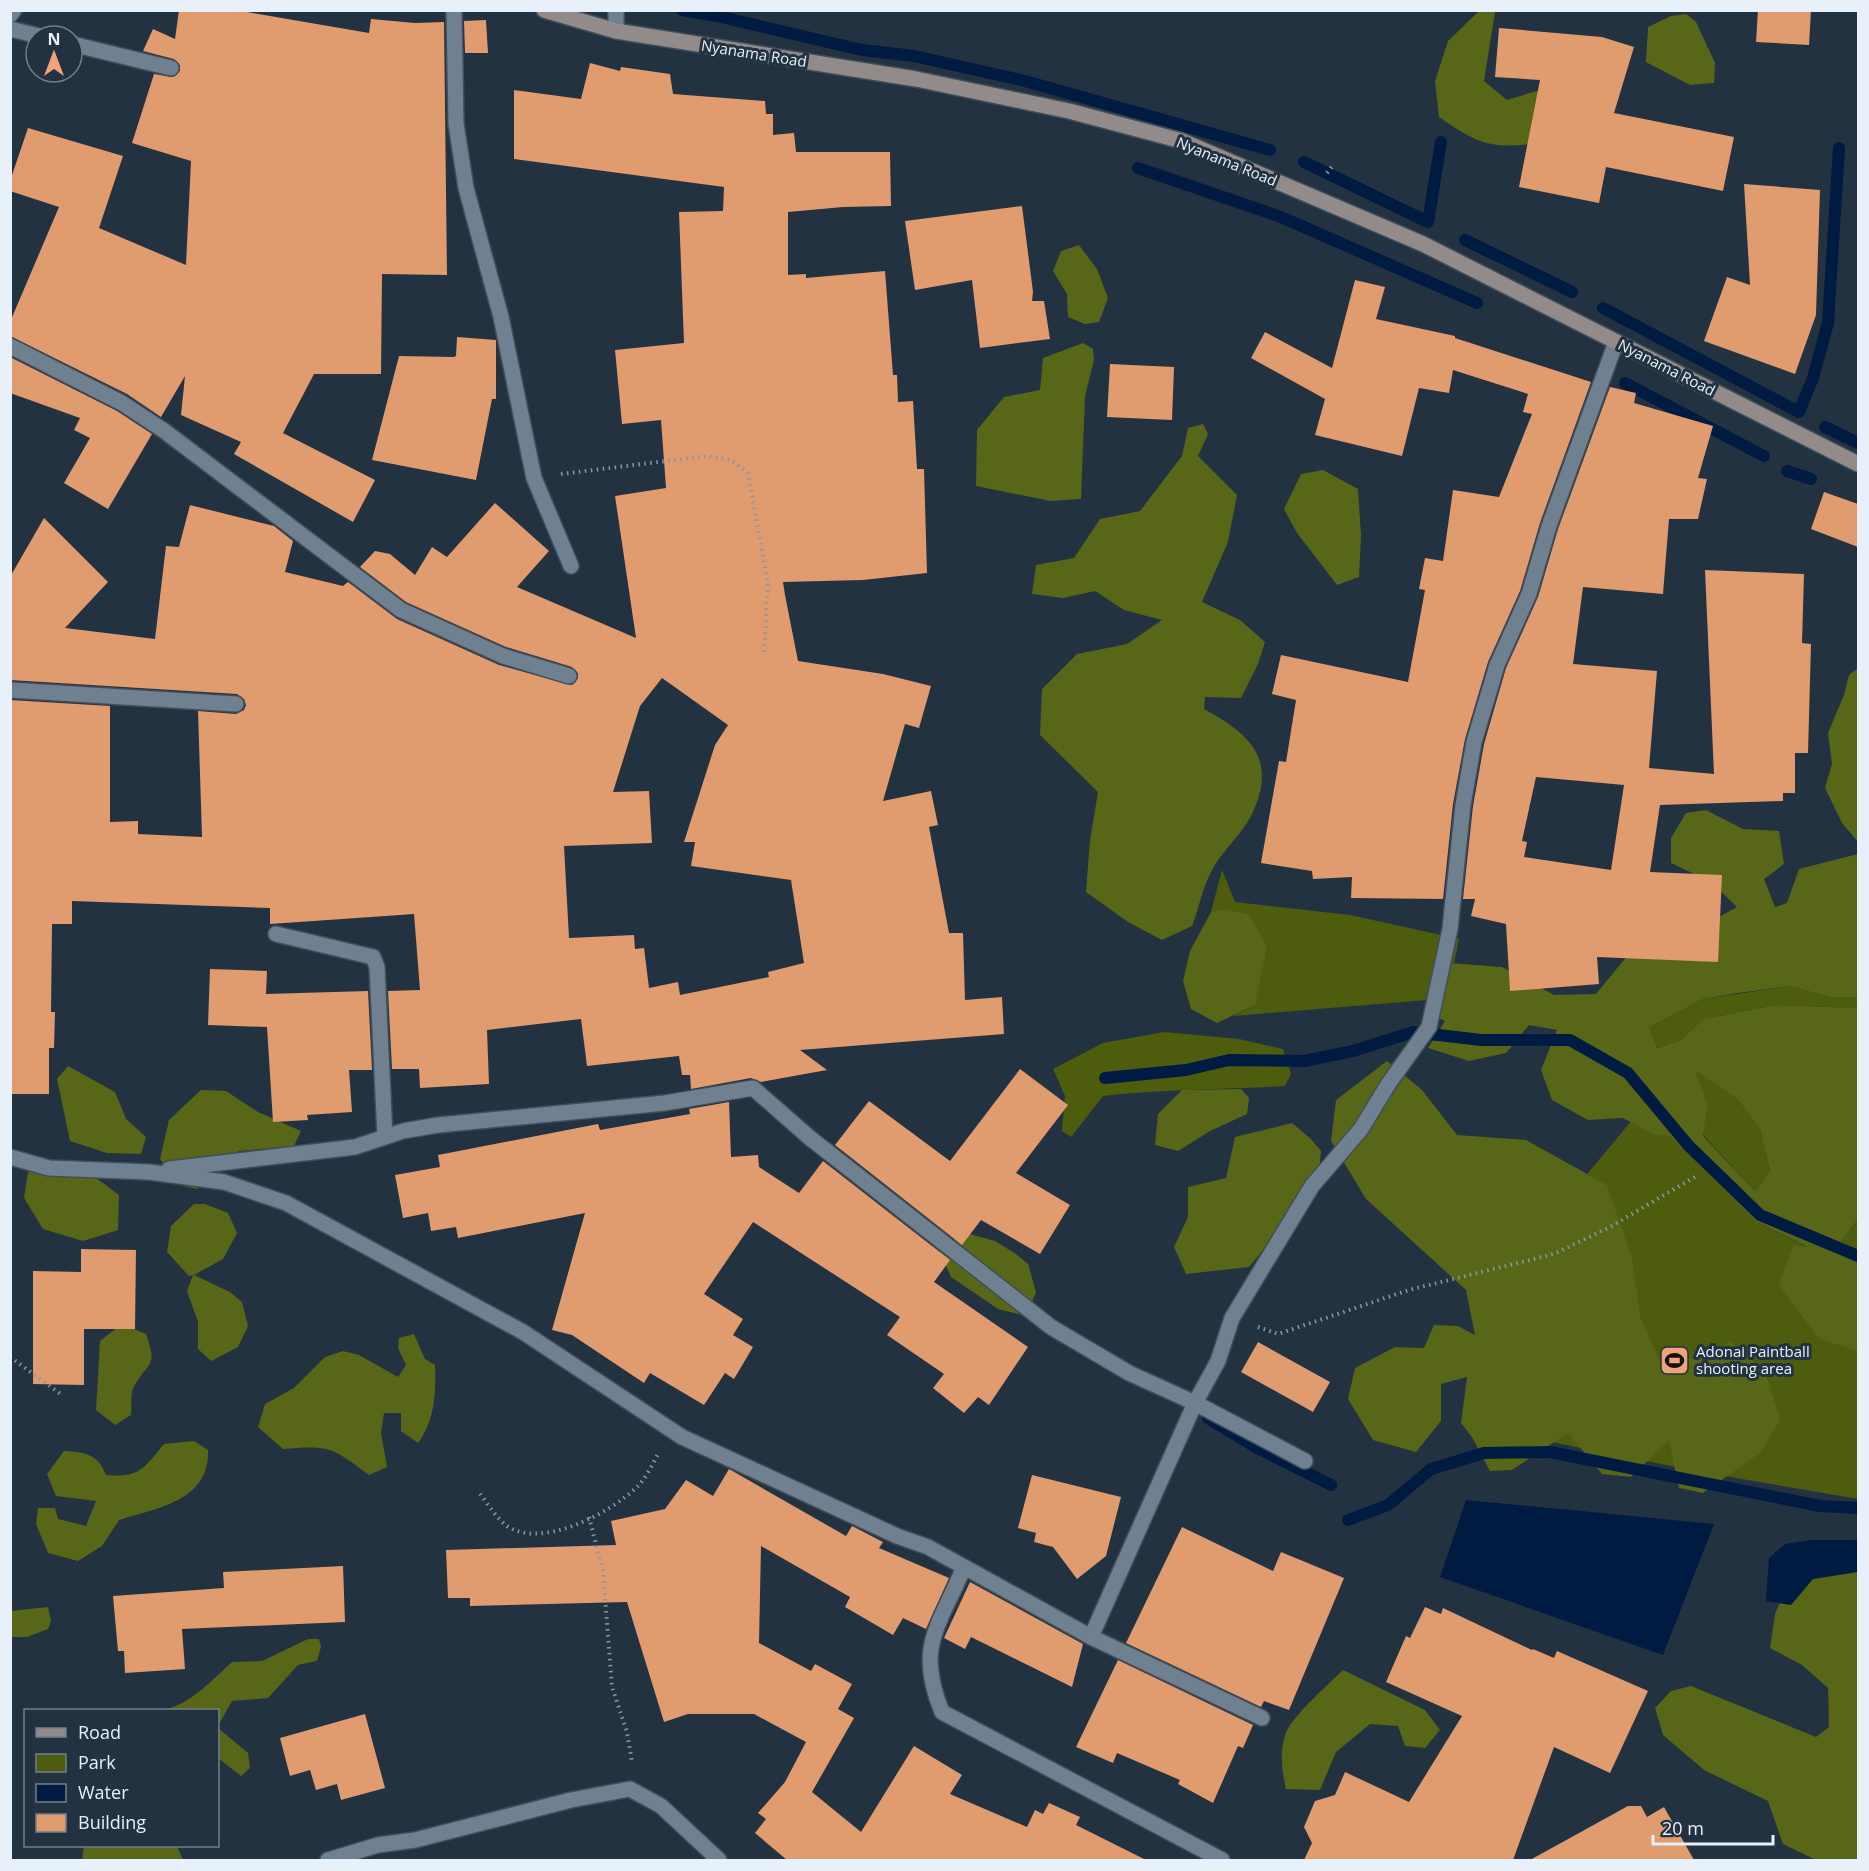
<svg xmlns="http://www.w3.org/2000/svg" width="1869" height="1871" font-family="'Open Sans',sans-serif">
	<style>
		.green { fill: #4e5c0d }
		.forest { fill: #576617; fill-rule: evenodd }
		.water { fill: #001b41 }
		.lines { fill: none; stroke-linecap: round; stroke-linejoin: round }
		.stream { stroke: #001b41; stroke-width: 12 }
		.building { fill: #e09b6e; fill-rule: evenodd }
		.lane-casing { stroke: #414e5a; stroke-width: 18 }
		.street-casing { stroke: #414e5a; stroke-width: 18 }
		.secondary-casing { stroke: #414e5a; stroke-width: 18 }
		.path { stroke: #8c97a3; stroke-width: 4; stroke-dasharray: 1.5 4.5; stroke-linecap: butt }
		.lane { stroke: #6f8090; stroke-width: 15 }
		.street { stroke: #6f8090; stroke-width: 15 }
		.secondary { stroke: #928b8a; stroke-width: 15 }
		.labels { text-anchor: middle; dominant-baseline: central; stroke-width: 6; stroke-linejoin: round; paint-order: stroke }
		.street-label { font-size: 15px; fill: #e8f1fa; stroke: #233240 }
		.poi-label { font-size: 15px; fill: #e8f1fa; stroke: #233240; text-anchor: start }
	</style>
	<rect width="100%" height="100%" fill="#233240"/>
	<g class="green">
		<polygon points="1222,870 1235,902 1350,915 1459,939 1454,963 1450,963 1427,1000 1233,1016 1255,1005 1211,912"/>
		<polygon points="1790,986 1829,997 1858,997 1858,1008 1775,1005 1703,1019 1681,1040 1657,1048 1650,1027 1703,999"/>
		<path d="M1164,1032L1239,1039L1283,1049L1291,1074L1285,1086C1224,1090 1164,1089 1103,1096L1071,1137L1062,1131L1065,1096L1053,1069L1103,1043Z"/>
		<polygon points="1694,1069 1738,1100 1760,1129 1770,1171 1755,1191 1703,1135 1708,1106"/>
		<polygon points="1643,1107 1755,1221 1858,1272 1858,1499 1701,1472 1546,1441 1497,1282"/>
		<polygon points="1858,1219 1858,1249 1841,1242"/>
	</g>
	<g class="forest">
		<path d="M1479,11L1495,12L1484,81L1507,100L1540,90L1537,143C1490,150 1477,143 1439,117L1435,81L1448,41Z"/>
		<polygon points="1686,14 1696,22 1715,63 1714,83 1690,85 1646,62 1648,27 1671,16"/>
		<polygon points="1079,245 1097,269 1108,298 1099,322 1085,324 1068,317 1067,294 1053,271 1061,251"/>
		<polygon points="1083,343 1093,349 1094,360 1085,396 1081,499 1051,501 976,486 977,430 1004,397 1040,390 1043,358"/>
		<path d="M1203,424L1208,434L1198,456L1237,495L1228,542L1202,602L1240,620L1265,642L1258,664L1241,698L1205,697L1204,709C1252,735 1279,761 1250,818C1240,836 1222,851 1212,870C1203,886 1199,908 1192,926L1162,940L1128,922L1086,892L1090,840L1098,792L1040,735L1042,689L1077,654L1127,644L1162,620L1124,610L1095,591L1063,598L1032,594L1036,565L1074,558L1100,519L1140,511L1182,456L1188,428Z"/>
		<polygon points="1323,470 1358,489 1361,536 1359,577 1337,585 1297,533 1284,509 1301,474"/>
		<polygon points="1858,668 1858,842 1842,823 1825,788 1832,764 1828,733 1844,695 1849,675"/>
		<path d="M1706,810L1743,829L1779,831L1784,864L1764,879L1775,907L1787,903L1799,869L1858,854V997H1829L1790,986L1738,993L1703,999L1650,1027L1657,1048L1681,1040L1703,1019L1775,1005L1858,1008V1219L1841,1242L1858,1249V1351L1819,1339L1779,1285L1793,1245L1808,1247L1755,1221L1671,1136L1655,1135L1623,1118L1588,1120L1552,1100L1541,1070L1557,1030L1529,1025L1506,1053L1469,1061L1428,1048L1445,1021L1427,1012L1429,983L1450,963L1502,967L1554,995L1596,994L1628,955L1690,933L1737,907L1711,882L1671,863V838L1686,813ZM1695,1070L1738,1100L1760,1129L1770,1171L1755,1191L1703,1136L1708,1106Z"/>
		<polygon points="1226,909 1249,915 1267,946 1255,1005 1217,1023 1191,1009 1183,981 1190,951 1211,912"/>
		<polygon points="1387,1061 1422,1090 1457,1135 1526,1140 1607,1185 1632,1258 1640,1316 1659,1359 1704,1359 1730,1341 1765,1371 1780,1420 1760,1453 1703,1493 1679,1488 1669,1440 1631,1477 1602,1474 1568,1433 1512,1470 1490,1471 1472,1437 1461,1423 1467,1377 1441,1384 1441,1421 1416,1452 1373,1440 1348,1399 1355,1368 1395,1347 1424,1348 1434,1325 1458,1326 1475,1335 1466,1290 1366,1199 1331,1141 1336,1100"/>
		<polygon points="68,1066 115,1092 126,1119 146,1137 141,1154 107,1153 70,1141 57,1079"/>
		<polygon points="1241,1089 1249,1098 1247,1114 1210,1131 1178,1151 1155,1145 1158,1114 1182,1090"/>
		<polygon points="201,1090 226,1091 258,1112 301,1131 294,1146 239,1151 223,1171 197,1189 179,1185 160,1159 169,1120"/>
		<polygon points="1292,1123 1311,1139 1321,1151 1318,1185 1249,1267 1186,1274 1174,1247 1188,1217 1188,1187 1226,1178 1235,1137"/>
		<polygon points="63,1161 76,1163 119,1195 118,1230 83,1241 43,1229 24,1198 28,1172"/>
		<polygon points="194,1204 205,1204 228,1213 237,1233 223,1259 194,1275 230,1292 242,1302 248,1326 238,1347 211,1361 198,1349 198,1322 187,1291 193,1275 189,1276 167,1252 171,1226"/>
		<polygon points="962,1232 995,1241 1016,1254 1028,1264 1036,1292 1026,1316 998,1309 951,1277 940,1252"/>
		<path d="M122,1324L146,1334C158,1367 149,1361 134,1386C130,1393 132,1406 131,1415L115,1425L96,1410L100,1341Z"/>
		<path d="M414,1334L425,1359L435,1365C436,1393 435,1420 418,1443L401,1431V1413H384L381,1433L387,1467L369,1475C332,1447 329,1445 283,1449L258,1427L265,1404L294,1388L325,1357L343,1351L359,1355L398,1377L406,1365L398,1348L399,1338Z"/>
		<path d="M194,1441L208,1450C210,1501 157,1508 119,1520L102,1546L78,1561L48,1553L36,1524L38,1508H55L58,1519L86,1526L96,1501L56,1496L47,1474L64,1451C85,1452 98,1454 106,1475C140,1478 144,1468 164,1444Z"/>
		<polygon points="1858,1562 1858,1860 1816,1860 1783,1844 1768,1801 1704,1770 1663,1735 1655,1708 1671,1691 1691,1686 1816,1737 1829,1727 1828,1688 1802,1665 1770,1648 1775,1614 1787,1586"/>
		<polygon points="48,1607 51,1621 48,1629 27,1637 11,1637 11,1611"/>
		<path d="M308,1639H319L321,1647L317,1661L298,1665L268,1698L232,1701L218,1726V1710H160C187,1708 212,1680 232,1662L262,1661Z"/>
		<path d="M1343,1670L1425,1710L1440,1730L1425,1748L1405,1746L1398,1726L1370,1724L1336,1752L1320,1790L1286,1789C1282,1772 1279,1750 1286,1733C1292,1716 1329,1684 1343,1670Z"/>
		<polygon points="218,1728 248,1753 250,1768 241,1776 218,1758"/>
		<polygon points="84,1846 177,1846 183,1860 82,1860"/>
	</g>
	<g class="water">
		<polygon points="1466,1500 1714,1524 1663,1655 1440,1577"/>
		<polygon points="1812,1540 1858,1540 1858,1572 1813,1579 1791,1605 1766,1601 1769,1558 1785,1544"/>
	</g>
	<g class="lines">
		<g class="stream">
			<polyline points="682,10 717,16 862,50 914,56 1025,81 1270,150"/>
			<polyline points="1304,162 1428,222 1441,142"/>
			<polyline points="1138,168 1281,217 1477,303"/>
			<polyline points="1465,240 1572,292"/>
			<polyline points="1603,308 1799,412 1813,378 1828,323 1839,148"/>
			<polyline points="1625,383 1764,456"/>
			<polyline points="1825,427 1858,443"/>
			<polyline points="1787,471 1811,479"/>
			<polyline points="1105,1078 1186,1070 1229,1060 1304,1061 1353,1051 1413,1032 1481,1040 1570,1040 1628,1073 1688,1145 1760,1215 1858,1256"/>
			<polyline points="1208,1418 1259,1449 1331,1485"/>
			<polyline points="1348,1520 1388,1505 1431,1469 1484,1453 1550,1452 1820,1506 1858,1508"/>
		</g>
	</g>
	<g class="building">
		<polygon points="179,10 235,10 369,33 371,19 415,23 444,22 447,275 382,274 381,374 314,374 283,433 375,480 353,522 234,454 241,442 181,415 185,376 161,417 127,394 10,336 10,322 59,207 10,191 10,181 28,128 123,156 99,228 186,265 191,161 132,143 154,74 173,77 180,71 180,65 174,59 143,51 153,29 175,39"/>
		<polygon points="1758,10 1811,10 1809,45 1756,42"/>
		<polygon points="486,20 488,53 465,53 464,21"/>
		<polygon points="1499,28 1602,37 1634,47 1614,113 1734,137 1723,191 1606,167 1599,203 1519,187 1540,80 1495,77"/>
		<path d="M590,63L620,71L621,67L670,74L673,94L765,101L766,114H773V135L794,133L796,152H890L891,206L843,207L788,212V275L806,274V278L885,271L893,375H897L898,402L913,401L917,469H924L927,573L863,580L783,582L785,595L798,661L883,674L931,686L919,728L905,724L883,801L931,791L938,825L929,827L949,933H963L965,1000L1002,997L1004,1034L800,1050L827,1070L761,1082L751,1078L691,1089L690,1075H682L679,1056L587,1066L581,1019L487,1030L489,1084L420,1088L419,1069H392L388,991L420,990L414,914L270,924V908L72,901V924H52L51,1012H55L54,1048H49V1094H10V700L110,706V822L138,821V834L202,837L198,711L236,714L244,710L246,705L244,699L237,694L10,680V577L44,518L108,582L65,628L155,639L166,546L179,547L190,505L274,526L293,541L285,572L343,586L348,582L397,619L499,665L572,685L578,678V673L572,667L506,647L406,602L360,567L375,551L390,554L415,575L432,547L447,557L495,503L549,551L517,587L636,638L615,496L666,488L661,420L622,424L615,350L684,343L679,212L723,211L724,187L514,159V90L581,99ZM662,678L728,725L715,745L684,842H695L691,866L791,880L804,963L768,972L769,977L680,995L678,982L649,988L644,948L635,949L634,935L569,938L564,846L652,843L649,791L613,792L640,706Z"/>
		<polygon points="1744,184 1820,190 1816,315 1795,374 1704,341 1727,277 1750,285"/>
		<polygon points="1022,206 1033,292 1032,301 1044,301 1050,339 980,348 972,280 915,290 905,221"/>
		<polygon points="1355,280 1385,287 1376,319 1455,336 1455,338 1591,382 1540,523 1520,591 1488,662 1465,739 1453,804 1443,899 1351,898 1352,877 1313,879 1312,871 1261,863 1279,761 1286,762 1296,700 1272,694 1281,655 1408,682 1425,590 1419,589 1425,558 1443,561 1453,490 1499,497 1532,414 1523,412 1528,394 1453,370 1449,393 1419,388 1402,456 1315,435 1325,399 1251,358 1265,332 1332,368"/>
		<polygon points="457,337 496,340 496,399 492,399 476,480 372,460 399,356 454,357 456,356"/>
		<polygon points="10,357 117,411 152,434 108,509 64,483 90,438 74,430 80,418 10,393"/>
		<polygon points="1110,364 1174,367 1172,420 1107,417"/>
		<path d="M1610,387L1636,393L1634,403L1713,426L1698,478L1707,479L1698,519H1669L1663,594L1583,587L1573,664L1657,671L1649,768L1714,774L1705,570L1804,574L1802,643L1811,644L1808,753H1795V793H1783V801L1660,805L1650,872L1722,875L1718,962L1597,957L1599,984L1510,991L1506,924L1471,916L1475,899H1463L1473,806L1484,744L1506,668L1538,597L1558,529ZM1536,777L1624,785L1611,870L1524,857L1527,842L1522,841Z"/>
		<polygon points="1824,492 1858,504 1858,547 1811,529"/>
		<polygon points="210,969 267,971 266,994 368,991 372,1070 349,1070 352,1112 307,1115 308,1120 273,1122 267,1027 208,1025"/>
		<polygon points="1020,1069 1068,1105 1016,1173 1070,1205 1040,1254 981,1220 962,1245 835,1145 869,1101 950,1161"/>
		<polygon points="729,1102 731,1157 758,1155 759,1167 799,1193 823,1161 950,1260 934,1282 1028,1347 989,1405 978,1397 964,1413 933,1388 944,1374 887,1335 900,1317 753,1222 704,1294 743,1319 733,1335 753,1347 734,1379 725,1373 704,1405 650,1373 644,1383 572,1335 552,1330 585,1213 458,1238 456,1227 431,1231 428,1213 403,1218 395,1175 440,1167 438,1155 598,1124 600,1130 690,1114 689,1109"/>
		<polygon points="81,1249 136,1250 135,1329 84,1329 84,1385 33,1384 33,1271 81,1272"/>
		<polygon points="1258,1342 1330,1382 1313,1412 1241,1372"/>
		<polygon points="729,1469 846,1536 852,1526 883,1542 879,1548 949,1578 926,1629 903,1618 893,1635 845,1607 850,1597 761,1546 759,1643 811,1671 815,1664 852,1684 838,1709 854,1718 812,1792 861,1832 914,1746 962,1775 950,1794 1027,1827 1035,1810 1043,1814 1049,1803 1080,1817 1076,1825 1146,1860 787,1860 755,1833 766,1819 758,1813 785,1782 806,1742 754,1714 688,1714 664,1722 627,1602 470,1606 470,1598 448,1598 446,1550 616,1545 611,1521 665,1509 686,1480 713,1496"/>
		<polygon points="1032,1475 1121,1497 1106,1556 1077,1579 1053,1547 1034,1542 1036,1533 1018,1528"/>
		<polygon points="1182,1527 1273,1571 1281,1552 1344,1578 1289,1710 1264,1701 1261,1707 1126,1643"/>
		<polygon points="343,1566 345,1622 182,1629 185,1669 125,1673 124,1651 118,1651 113,1596 224,1588 223,1572"/>
		<polygon points="970,1582 1083,1644 1072,1687 971,1637 965,1649 944,1638"/>
		<polygon points="1425,1607 1441,1614 1443,1608 1532,1650 1533,1649 1554,1658 1557,1651 1648,1691 1610,1773 1554,1747 1513,1860 1304,1860 1312,1843 1304,1827 1315,1801 1335,1795 1345,1772 1409,1802 1462,1716 1386,1682 1406,1636 1410,1638"/>
		<polygon points="1118,1660 1253,1725 1243,1748 1238,1746 1213,1803 1178,1784 1180,1780 1117,1753 1113,1763 1076,1747"/>
		<polygon points="365,1714 385,1788 341,1800 337,1784 316,1790 310,1770 290,1776 280,1738"/>
		<polygon points="1628,1806 1641,1806 1647,1817 1664,1807 1694,1860 1530,1860"/>
	</g>
	<g class="lines">
		<defs>
			<g id="lane">
				<polyline points="10,15 14,10"/>
				<polyline points="10,29 39,36"/>
				<polyline points="72,44 171,68"/>
			</g>
			<g id="street">
				<polyline points="454,10 456,124 466,188 501,317 534,478 571,566"/>
				<polyline points="616,10 616,31"/>
				<polyline points="10,346 122,403 163,430 401,610 503,656 569,676"/>
				<polyline points="10,690 236,704"/>
				<polyline points="276,934 373,957 377,967 385,1137"/>
				<polyline points="10,1157 49,1168 149,1172 224,1182 286,1203 523,1332 682,1437 897,1536 928,1547 1091,1637 1262,1718"/>
				<polyline points="169,1169 355,1147 403,1131 438,1125 665,1103 753,1088 810,1138 1051,1327 1129,1373 1195,1403 1305,1461"/>
				<path d="M964,1567C939,1627 915,1646 942,1712L1222,1860"/>
				<polyline points="1091,1637 1195,1403 1218,1361 1232,1318 1312,1186 1361,1129 1389,1083 1429,1027 1450,929 1463,805 1474,742 1497,665 1529,594 1549,526 1616,342"/>
				<polyline points="328,1860 378,1845 415,1840 571,1800 630,1789 661,1806 719,1860"/>
			</g>
			<polyline id="secondary" points="544,10 616,31 916,79 1069,111 1182,141 1423,244 1858,464"/>
		</defs>
		<use href="#lane" class="lane-casing"/>
		<use href="#street" class="street-casing"/>
		<use href="#secondary" class="secondary-casing"/>
		<g class="path">
			<polyline points="1327,173 1333,165"/>
			<polyline points="561,474 707,456 731,460 748,473 768,584 764,656"/>
			<polyline points="1258,1327 1278,1334 1409,1290 1554,1254 1610,1227 1698,1175"/>
			<polyline points="10,1357 62,1395"/>
			<path d="M480,1494C488,1504 497,1519 507,1526C542,1550 612,1512 638,1486C646,1478 652,1465 658,1454"/>
			<polyline points="589,1517 603,1571 612,1687 627,1732 632,1762"/>
		</g>
		<use href="#lane" class="lane"/>
		<use href="#street" class="street"/>
		<use href="#secondary" class="secondary"/>
	</g>
	<defs>
		<symbol id="stadium-square" viewBox="-11 -11 22 22"><rect x="-9" y="-9" width="18" height="18" rx="4" fill="#f1a27b" stroke="#233240"/><path d="M0-5a6.5 5 0 1 0 0 10a6.5 5 0 1 0 0-10ZM-3.5-1.8h7v3.6h-7Z" fill="#111"/></symbol>
	</defs>
	<g fill-rule="evenodd">
		<use href="#stadium-square" x="1658" y="1344" width="33" height="33"/>
	</g>
	<g class="labels">
		<g class="street-label">
			<text transform="translate(754 53) rotate(9)">Nyanama Road</text>
			<text transform="translate(1227 161) rotate(22)">Nyanama Road</text>
			<text transform="translate(1667 367) rotate(27)">Nyanama Road</text>
		</g>
		<g class="poi-label">
			<text x="1696" y="1351">Adonai Paintball<tspan x="1696" dy="17">shooting area</tspan></text>
		</g>
	</g>
	<rect width="1869" height="1871" fill="none" stroke="#e8f1fa" stroke-width="24"/>
	<rect x="24" y="1709" width="195" height="138" fill="#233240" stroke="#727e8a" stroke-width="1.5"/>
	<rect x="36" y="1728" width="30" height="9" fill="#928b8a" stroke="#727e8a" stroke-width="1.5"/>
	<text x="78" y="1739" font-size="18" fill="#e8f1fa">Road</text>
	<rect x="36" y="1754" width="30" height="18" fill="#4e5c0d" stroke="#727e8a" stroke-width="1.5"/>
	<text x="78" y="1769" font-size="18" fill="#e8f1fa">Park</text>
	<rect x="36" y="1784" width="30" height="18" fill="#001b41" stroke="#727e8a" stroke-width="1.5"/>
	<text x="78" y="1799" font-size="18" fill="#e8f1fa">Water</text>
	<rect x="36" y="1814" width="30" height="18" fill="#e09b6e" stroke="#727e8a" stroke-width="1.5"/>
	<text x="78" y="1829" font-size="18" fill="#e8f1fa">Building</text>
	<g transform="translate(54 54)"><circle r="28" fill="#233240" stroke="#727e8a" stroke-width="1.5"/>
	<path d="M0-4.5L10 22L0 15L-10 22Z" fill="#f1a27b"/>
	<text y="-9" font-size="16" font-weight="bold" text-anchor="middle" fill="#e8f1fa">N</text>
	</g>
	<path d="M1653 1835v9h120v-9" fill="none" stroke="#e8f1fa" stroke-width="3"/>
	<text x="1662" y="1835" font-size="18" fill="#e8f1fa" stroke="#233240" stroke-width="4.5" paint-order="stroke">20 m</text>
</svg>
